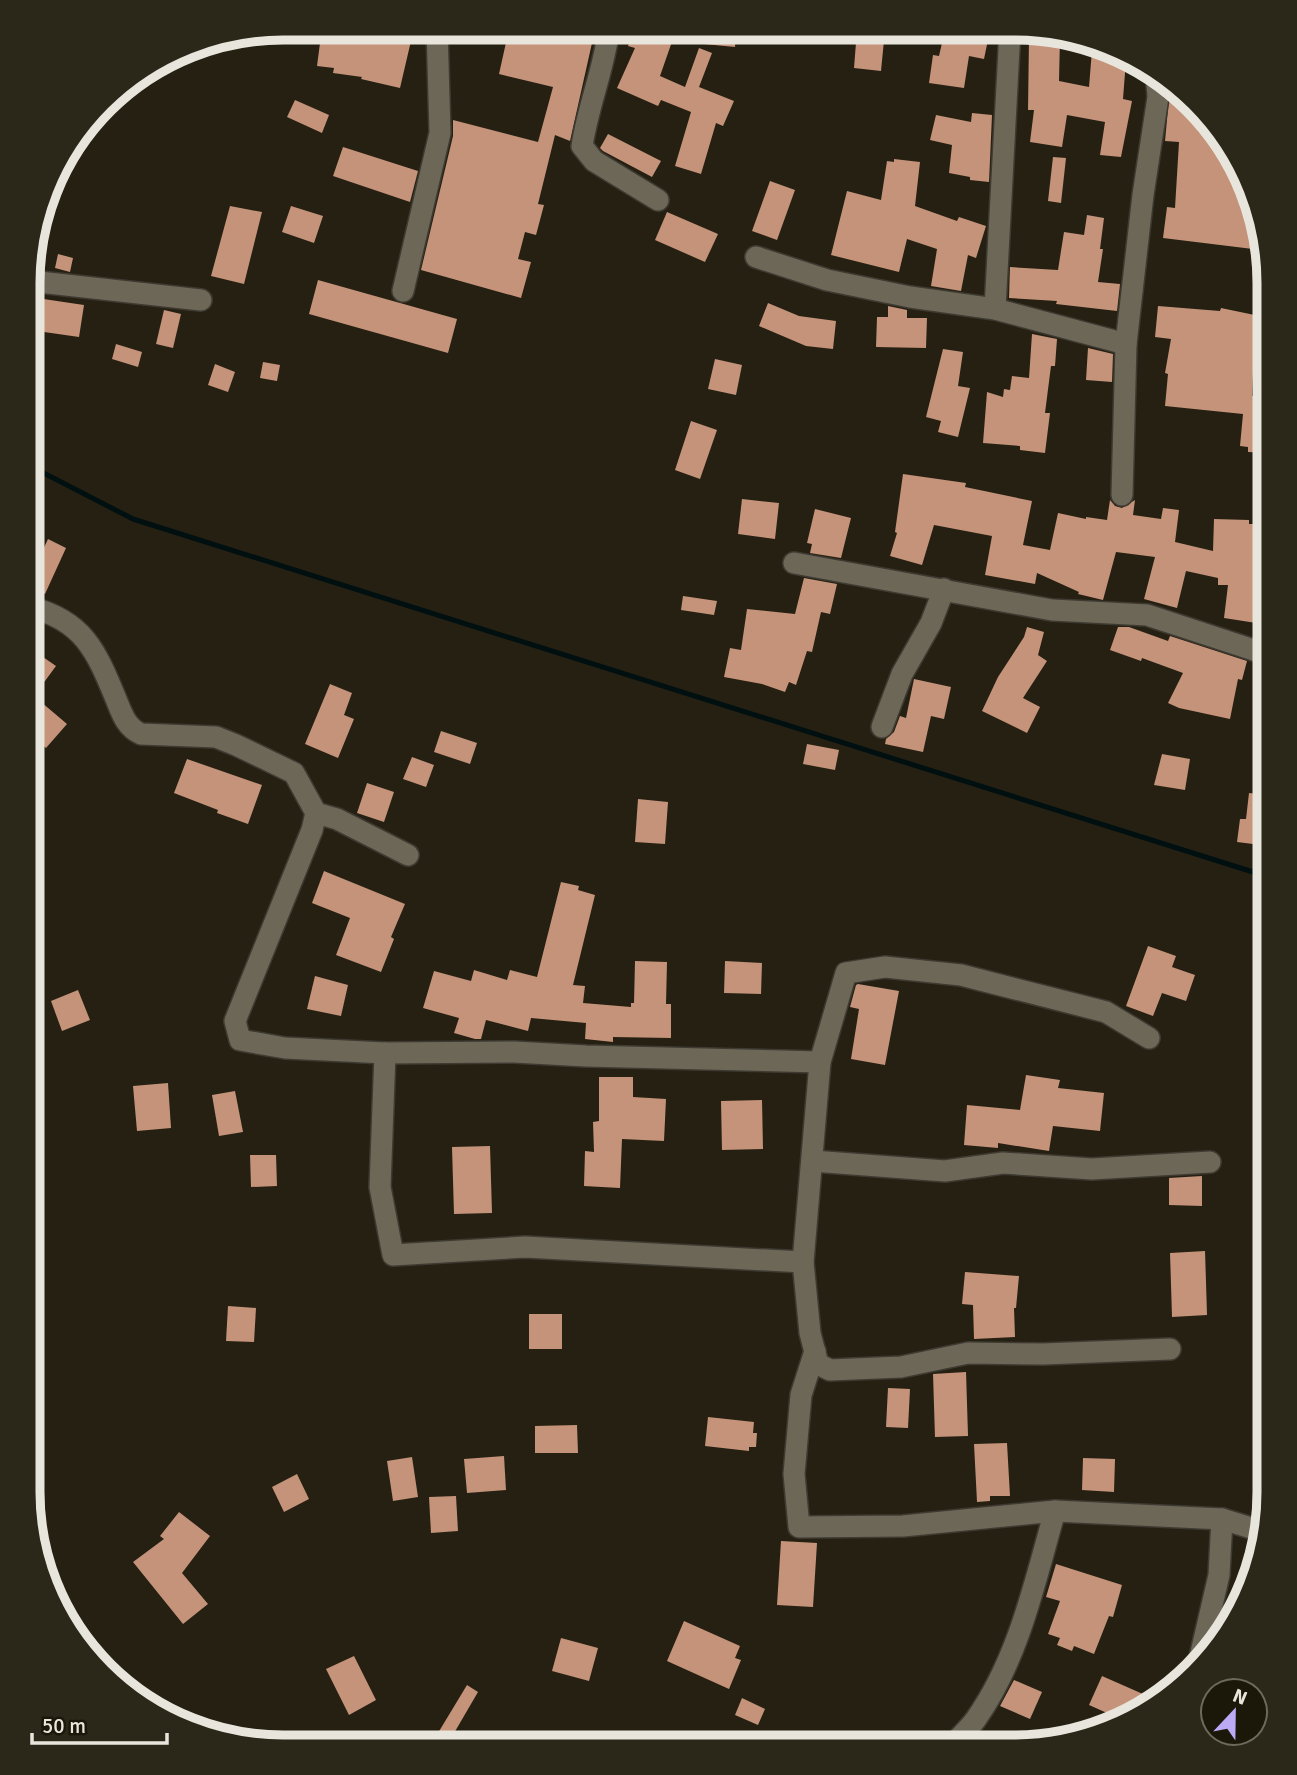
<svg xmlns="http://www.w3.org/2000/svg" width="1297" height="1775" font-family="Signika,sans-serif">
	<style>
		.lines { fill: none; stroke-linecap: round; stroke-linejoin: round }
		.stream { stroke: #001011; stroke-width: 5 }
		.building { fill: #c4937a }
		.minor-casing { stroke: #3e3a31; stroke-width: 24 }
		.minor { stroke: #6c6757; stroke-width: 21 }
		.rim { fill: none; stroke: #e8e6dc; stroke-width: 9 }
	</style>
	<rect width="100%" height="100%" fill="#252012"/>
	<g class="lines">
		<polyline class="stream" points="30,466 133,519 1269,877"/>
	</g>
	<g class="building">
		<polygon points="322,28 414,28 400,88 361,79 362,77 333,73 334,68 317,66"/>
		<polygon points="509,29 529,29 592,43 570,141 555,135 538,204 544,205 536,235 525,232 518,259 531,262 521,298 421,270 453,136 453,120 538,142 553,87 499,74"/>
		<polygon points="634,29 663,29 675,33 660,76 685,87 699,48 712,53 699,87 734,101 723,126 716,123 701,174 675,166 691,112 661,100 658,106 617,88 635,48 628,46"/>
		<polygon points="705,29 736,29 735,47 704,44"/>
		<polygon points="857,30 885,30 881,71 854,68"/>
		<polygon points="945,30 990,30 984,59 969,56 964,88 929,83 933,55 939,56"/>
		<polygon points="1029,37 1060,38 1059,81 1089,87 1092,50 1095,51 1095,48 1126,60 1123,99 1132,101 1121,157 1100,155 1105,122 1067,115 1062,147 1030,142 1034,110 1028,110"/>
		<polygon points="1170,88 1242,170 1261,250 1163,238 1167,207 1175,208 1179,142 1165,141"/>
		<polygon points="295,100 329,115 322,133 287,117"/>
		<polygon points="972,113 992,115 989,182 970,180 970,177 949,173 952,145 930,140 936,115 971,122"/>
		<polygon points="608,134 661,161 652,177 603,151 600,148"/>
		<polygon points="343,147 418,171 410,202 333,176"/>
		<polygon points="1053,157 1066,158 1061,203 1048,201"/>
		<polygon points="894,159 920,162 915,206 957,221 959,217 986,226 976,258 968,255 961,291 931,286 937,249 907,239 899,272 831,255 847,191 881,200 887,161 894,162"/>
		<polygon points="770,181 795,190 777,240 752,231"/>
		<polygon points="230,206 262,212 244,284 211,276"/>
		<polygon points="291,206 323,216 314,243 282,232"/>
		<polygon points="667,212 718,234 705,262 655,240"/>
		<polygon points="1087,215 1104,218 1100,249 1103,249 1098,282 1120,284 1117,311 1056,304 1057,301 1009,298 1010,267 1058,270 1064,232 1084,235"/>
		<polygon points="58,254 73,258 70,272 55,268"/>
		<polygon points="318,280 457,319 448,353 309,314"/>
		<polygon points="30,297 84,305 79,337 30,330"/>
		<polygon points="768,303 799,316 836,321 833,349 806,346 759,326"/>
		<polygon points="888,306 907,310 907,318 927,318 926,348 876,347 877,317 888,317"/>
		<polygon points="1158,306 1220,311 1221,308 1269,318 1269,352 1254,349 1252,396 1269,397 1269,453 1248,452 1248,447 1240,446 1243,414 1165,406 1168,374 1165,373 1171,339 1155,337"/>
		<polygon points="164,310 181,314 173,348 156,344"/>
		<polygon points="1032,334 1057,339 1055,366 1051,366 1045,413 1050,413 1045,453 1020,450 1020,446 983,443 987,392 1003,397 1004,389 1010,390 1012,376 1029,378"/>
		<polygon points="116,344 142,352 138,367 112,359"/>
		<polygon points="1088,348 1113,354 1112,382 1086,380"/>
		<polygon points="943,349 963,352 958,386 970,388 958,437 938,432 941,421 926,417"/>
		<polygon points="715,359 742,365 736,395 708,389"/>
		<polygon points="263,362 280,365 277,381 260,378"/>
		<polygon points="215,364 235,372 228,392 208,385"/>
		<polygon points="691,421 717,430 700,479 675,470"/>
		<polygon points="903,474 966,483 965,487 1032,501 1023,545 1050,550 1058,513 1086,519 1086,517 1107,520 1110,500 1115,506 1122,508 1135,500 1133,515 1161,519 1163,508 1179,510 1175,542 1213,551 1214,519 1249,520 1249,524 1257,524 1256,533 1269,534 1269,625 1224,618 1228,585 1218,585 1218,578 1186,571 1177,608 1144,599 1155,557 1116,552 1103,600 1078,594 1079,592 1037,573 1035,584 985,575 992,536 934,525 922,565 890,556 897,533 895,532"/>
		<polygon points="742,499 779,503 775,539 738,534"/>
		<polygon points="815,509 851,518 841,558 810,553 812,544 807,543"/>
		<polygon points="48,539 66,548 45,594 30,587 30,548 41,554"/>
		<polygon points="804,578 837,584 830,614 821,612 812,652 807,651 796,685 789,682 785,692 762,684 724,677 730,648 741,650 747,609 795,614"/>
		<polygon points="683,596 717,601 714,615 681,610"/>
		<polygon points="1027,627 1044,632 1038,655 1047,661 1023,698 1040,707 1027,733 982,711 998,677 1024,637"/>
		<polygon points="1118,627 1129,627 1168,641 1170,636 1247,661 1242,680 1238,679 1230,719 1179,708 1168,703 1183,673 1142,658 1141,661 1110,650"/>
		<polygon points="30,648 56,666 34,696 67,724 46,748 29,734"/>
		<polygon points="914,679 951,687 944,719 931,716 923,752 885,744 886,739 894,732 900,716 906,718"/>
		<polygon points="330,684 352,693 344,715 354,719 338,758 305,744"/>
		<polygon points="441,731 477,743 470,764 434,752"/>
		<polygon points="807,744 839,750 835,770 803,764"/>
		<polygon points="1162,754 1190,759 1185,790 1154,785"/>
		<polygon points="412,757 434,765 426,787 403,779"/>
		<polygon points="187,759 262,785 248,824 217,813 218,810 174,793"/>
		<polygon points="367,783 394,792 384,822 357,813"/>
		<polygon points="1249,793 1269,795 1269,846 1237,842 1240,819 1246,819"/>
		<polygon points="638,799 668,802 665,844 635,842"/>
		<polygon points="324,871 405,904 391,937 394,939 381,972 336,955 350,918 312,903"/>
		<polygon points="561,882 579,886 578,890 595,895 573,985 585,986 583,1003 631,1007 631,1003 634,1003 635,961 667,962 666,1004 671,1004 671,1038 613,1037 613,1042 585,1039 586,1023 531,1018 528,1031 486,1020 481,1039 475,1039 454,1033 459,1018 423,1008 434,971 471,981 474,970 507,980 510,970 537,977"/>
		<polygon points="1148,946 1176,956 1172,967 1195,975 1186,1001 1162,993 1153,1016 1126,1006"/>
		<polygon points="725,961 762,963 761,994 724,993"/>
		<polygon points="315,976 348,985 341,1016 307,1009"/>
		<polygon points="858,984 899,991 885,1065 851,1059 859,1009 850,1007 856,985"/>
		<polygon points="78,990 90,1020 62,1031 51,1001"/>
		<polygon points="1026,1075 1060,1080 1058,1088 1104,1093 1100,1131 1053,1126 1049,1151 998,1143 998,1148 964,1145 967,1105 1020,1110"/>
		<polygon points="599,1077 633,1077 633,1097 666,1099 664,1141 622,1139 620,1188 584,1186 585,1151 594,1152 593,1122 599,1121"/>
		<polygon points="168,1083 171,1128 137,1131 133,1086"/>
		<polygon points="235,1091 243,1132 219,1136 212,1095"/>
		<polygon points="762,1100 763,1149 722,1150 721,1101"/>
		<polygon points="490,1146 492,1213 454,1214 452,1147"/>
		<polygon points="250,1155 276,1155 277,1186 251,1187"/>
		<polygon points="1202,1176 1202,1206 1169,1205 1169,1178"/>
		<polygon points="1205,1251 1207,1315 1172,1317 1170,1253"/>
		<polygon points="965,1272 1019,1276 1016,1308 1014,1308 1015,1337 974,1339 973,1305 962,1304"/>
		<polygon points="228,1306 256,1308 254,1342 226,1341"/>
		<rect x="529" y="1314" width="33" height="35"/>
		<polygon points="966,1372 968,1436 935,1437 933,1374"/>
		<polygon points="888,1388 910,1389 908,1428 886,1427"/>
		<polygon points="708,1417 754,1422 753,1433 757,1433 756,1447 749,1447 749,1451 705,1446"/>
		<polygon points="577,1425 578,1453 535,1453 535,1426"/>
		<polygon points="1007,1443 1010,1496 990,1496 990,1501 977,1502 974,1444"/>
		<polygon points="504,1456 506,1490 467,1493 464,1459"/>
		<polygon points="412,1457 418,1497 393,1501 387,1461"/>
		<polygon points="1083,1458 1115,1459 1114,1492 1082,1490"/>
		<polygon points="297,1474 309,1499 284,1512 272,1487"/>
		<polygon points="456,1496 458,1531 431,1533 429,1497"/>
		<polygon points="179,1512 210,1536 182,1573 208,1604 183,1624 133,1562 164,1539 160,1536"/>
		<polygon points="781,1541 817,1543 813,1607 777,1605"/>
		<polygon points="1056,1564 1122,1585 1113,1617 1109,1616 1094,1654 1074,1646 1072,1651 1057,1645 1060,1638 1048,1634 1060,1601 1046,1597"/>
		<polygon points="684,1621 740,1646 735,1658 741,1660 729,1689 667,1661"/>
		<polygon points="561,1638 598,1648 589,1681 552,1671"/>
		<polygon points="354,1656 376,1700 349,1715 326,1669"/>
		<polygon points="1102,1676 1152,1698 1125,1721 1089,1705"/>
		<polygon points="1014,1680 1042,1692 1030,1719 1000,1706"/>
		<polygon points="467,1685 478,1692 450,1740 438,1733"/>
		<polygon points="742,1698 765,1709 758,1725 735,1715"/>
	</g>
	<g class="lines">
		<defs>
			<g id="minor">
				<path d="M609,29C604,69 588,106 582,146L594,161L658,200"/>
				<polyline points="756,257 827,280 910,297 995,309 1126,344"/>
				<polyline points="30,281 201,300"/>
				<polyline points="403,291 440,133 437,28"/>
				<polyline points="995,309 1010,30"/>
				<polyline points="1122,495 1126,344 1143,195 1158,97 1156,72"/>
				<polyline points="794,563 1052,610 1147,615 1269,655"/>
				<path d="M30,607C84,621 96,651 116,699C122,714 126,727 141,734L216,737L236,745L294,773L316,813L337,819L408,855"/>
				<polyline points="882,727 902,674 931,623 944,589"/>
				<polyline points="316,813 312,830 235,1021 240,1040 285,1048 385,1053 514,1052 586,1056 820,1062"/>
				<polyline points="1149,1038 1106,1012 961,975 885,967 846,973 820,1062 803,1262 810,1333 818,1364 830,1370 901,1367 968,1353 1043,1354 1170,1349"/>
				<polyline points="385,1053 380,1187 393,1255 525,1247 803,1262"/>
				<polyline points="812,1161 945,1171 1003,1163 1092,1169 1210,1162"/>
				<polyline points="815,1351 801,1395 794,1474 799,1527 903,1526 1055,1511"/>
				<polyline points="1200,1657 1219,1575 1222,1519"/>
				<path d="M951,1747C959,1737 969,1729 976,1719C1019,1658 1035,1581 1055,1511L1222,1519L1261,1531"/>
			</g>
		</defs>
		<use href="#minor" class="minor-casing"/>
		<use href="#minor" class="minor"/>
	</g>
	<path d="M0 0H1297V1775H0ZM283 40H1014A243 243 0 0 1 1257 283V1492A243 243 0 0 1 1014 1735H283A243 243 0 0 1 40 1492V283A243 243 0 0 1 283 40Z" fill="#2b281a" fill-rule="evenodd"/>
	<path class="rim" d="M283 40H1014A243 243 0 0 1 1257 283V1492A243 243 0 0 1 1014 1735H283A243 243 0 0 1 40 1492V283A243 243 0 0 1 283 40Z"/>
	<g transform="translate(1234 1712) rotate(22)"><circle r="33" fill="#1b1709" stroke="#6d6a5d" stroke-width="2"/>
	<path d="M0-5L12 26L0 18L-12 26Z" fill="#bcaaf6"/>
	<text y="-10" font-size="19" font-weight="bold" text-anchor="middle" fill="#e8e6dc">N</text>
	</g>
	<path d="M32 1733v10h135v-10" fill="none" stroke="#e8e6dc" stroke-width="3.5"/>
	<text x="42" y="1733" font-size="21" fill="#e8e6dc" stroke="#1b1709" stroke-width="5" paint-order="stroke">50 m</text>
</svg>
